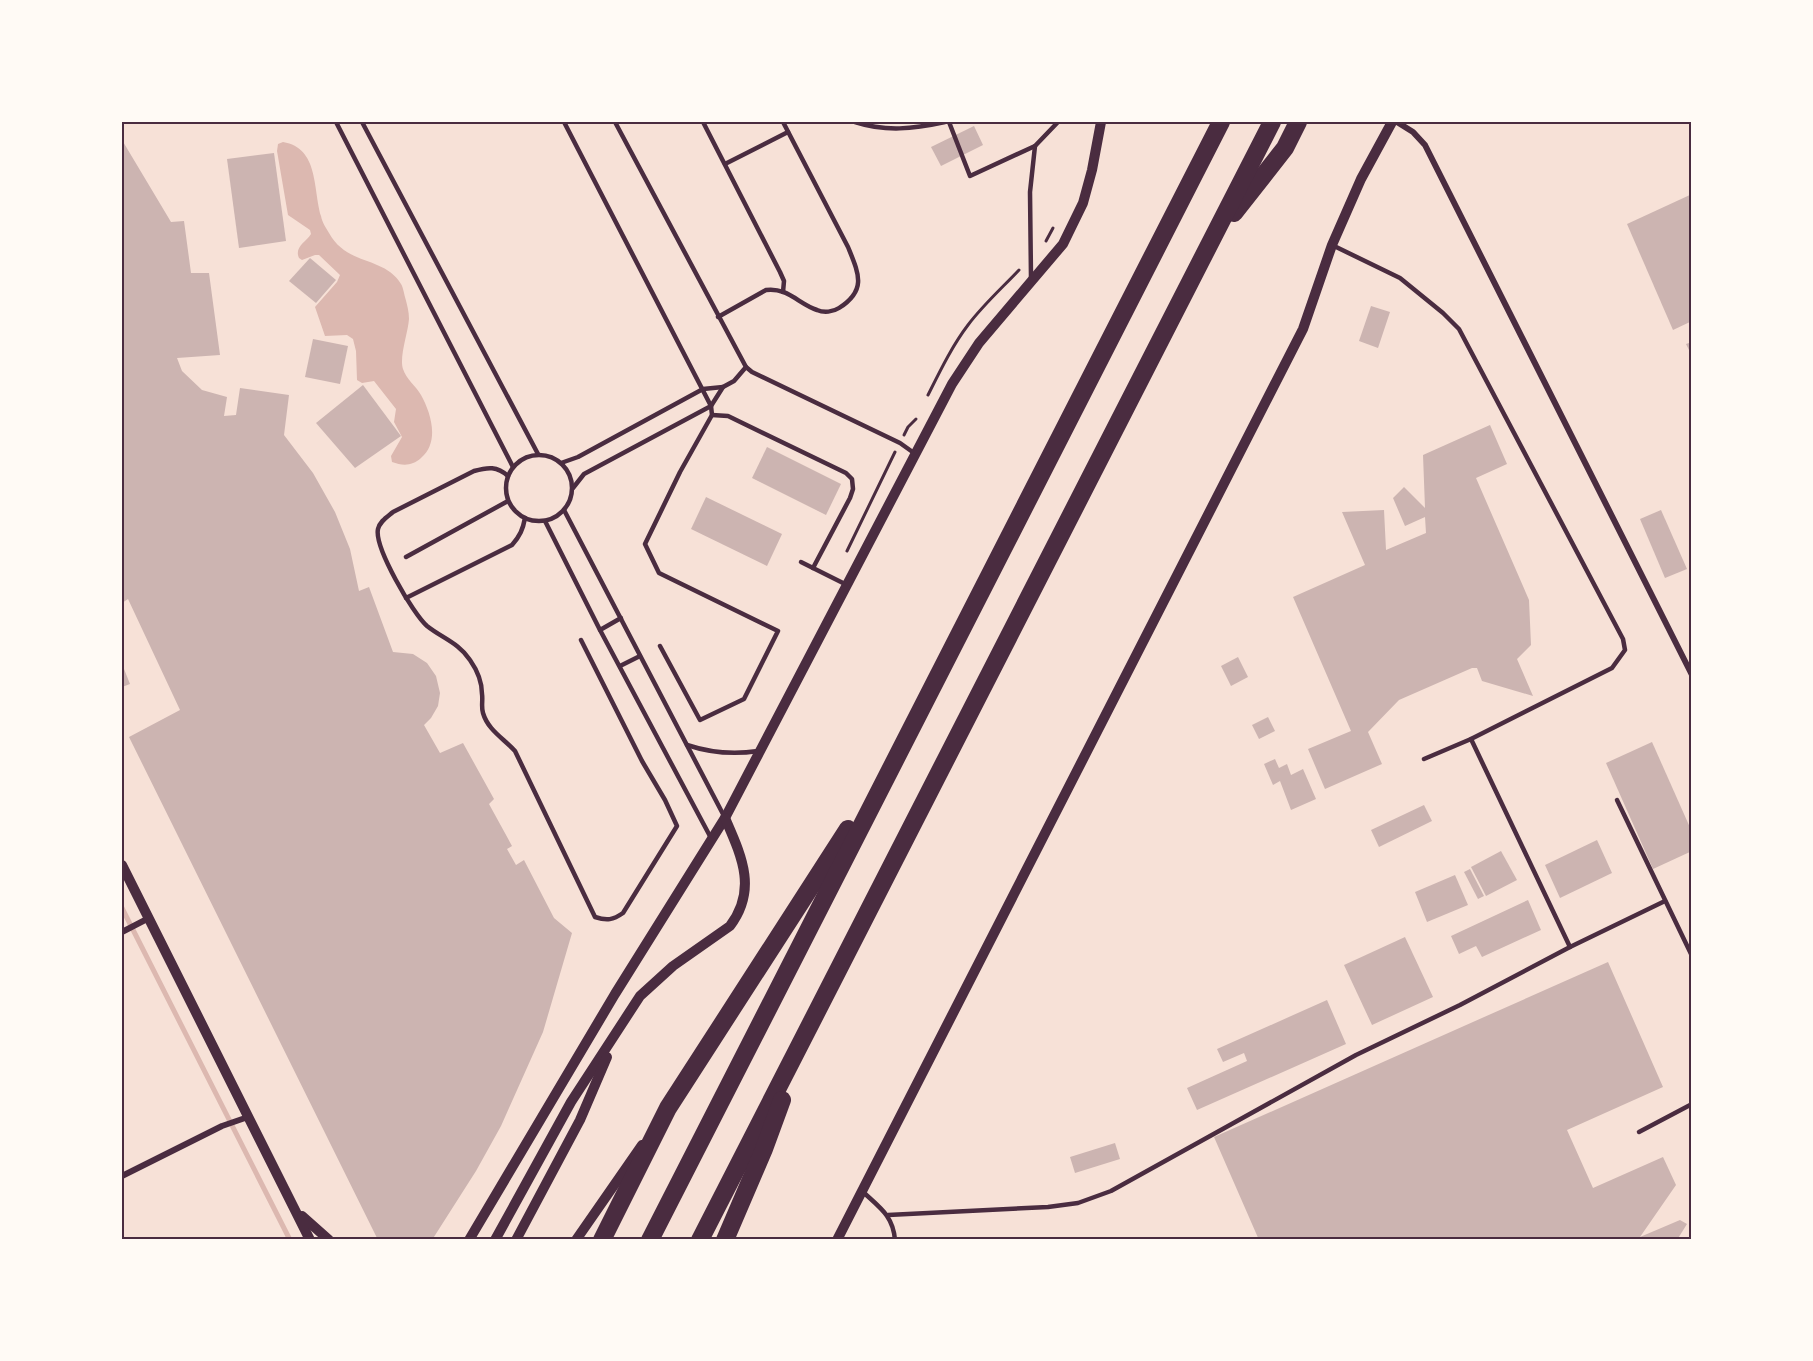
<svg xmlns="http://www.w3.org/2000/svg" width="1813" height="1361" font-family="'IBM Plex Sans',sans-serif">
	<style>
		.water { fill: #dcb8b0 }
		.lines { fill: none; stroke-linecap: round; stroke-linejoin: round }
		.stream { stroke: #dcb8b0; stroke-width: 5 }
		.building { fill: #ccb4b1 }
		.path { stroke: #4a2c40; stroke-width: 3 }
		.service { stroke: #4a2c40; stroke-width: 4.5 }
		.minor { stroke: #4a2c40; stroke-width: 6 }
		.tertiary { stroke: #4a2c40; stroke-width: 10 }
		.motorway { stroke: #4a2c40; stroke-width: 18 }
		.neatline { fill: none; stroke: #4a2c40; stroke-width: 2 }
	</style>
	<rect width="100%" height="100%" fill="#f7e1d7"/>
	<path class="water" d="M283,142C319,148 313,189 321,216C322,222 326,228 329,233C347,266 384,256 401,284C403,287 404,293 405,297C407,304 409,312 409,319C408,333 399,357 403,369C406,379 416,386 421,395C431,413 440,442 421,458C412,466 403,466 392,462L391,456L402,437L394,422L396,409L374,381L362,383L357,380L356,351L353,339L347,335L325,336L315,307L337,282L340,275L319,255H315L302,260L299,258C294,247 306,242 311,234L310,230L288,215L277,151L278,144Z"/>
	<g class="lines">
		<polyline class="stream" points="122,908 290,1240"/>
	</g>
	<g class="building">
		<polygon points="974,126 983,145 941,166 931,147"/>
		<polygon points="122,140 171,222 184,221 191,273 209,273 220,355 177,358 182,371 202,390 227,397 224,416 236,415 240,388 289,395 284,435 313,473 335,512 350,549 359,591 369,587 393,652 413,654 427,663 436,676 440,693 438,706 431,718 424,725 440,753 463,743 494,799 489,804 512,846 507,849 516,865 524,860 554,918 572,933 543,1032 501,1126 476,1171 432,1240 378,1240 129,737 180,710 128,599 122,603"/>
		<polygon points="274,153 286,241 239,248 227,159"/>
		<polygon points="1692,194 1692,321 1673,330 1627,224"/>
		<polygon points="310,258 336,280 316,303 289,281"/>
		<polygon points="1371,306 1390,312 1378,348 1359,341"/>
		<polygon points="313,339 348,346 340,384 305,377"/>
		<polygon points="1692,342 1692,356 1686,344"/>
		<polygon points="363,385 401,436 355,468 316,423"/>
		<polygon points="1490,425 1507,464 1476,478 1529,600 1531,645 1517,659 1533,696 1482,681 1477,668 1472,668 1399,700 1368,732 1382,764 1325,789 1308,749 1351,731 1293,597 1365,565 1342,512 1384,510 1386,550 1426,533 1425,517 1405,526 1393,498 1404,487 1425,508 1423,455"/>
		<polygon points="767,447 841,484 826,515 752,478"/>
		<polygon points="706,497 782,534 767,566 691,529"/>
		<polygon points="1661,510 1687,569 1665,578 1640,519"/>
		<polygon points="1238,657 1248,677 1231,686 1221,666"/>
		<polygon points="122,664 130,684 122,687"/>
		<polygon points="1268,717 1275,731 1259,739 1252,725"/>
		<polygon points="1652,742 1692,832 1692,851 1653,869 1606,763"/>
		<polygon points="1275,759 1279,768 1287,764 1291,775 1303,769 1316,799 1291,810 1280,781 1273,785 1264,764"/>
		<polygon points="1424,805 1432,821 1379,847 1371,830"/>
		<polygon points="1597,840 1612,873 1560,898 1545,865"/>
		<polygon points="1501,851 1517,880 1486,896 1471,867"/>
		<polygon points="1470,869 1484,896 1478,899 1464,872"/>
		<polygon points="1455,875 1468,905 1427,922 1415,892"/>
		<polygon points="1528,900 1541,930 1482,957 1476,946 1459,954 1451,936"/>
		<polygon points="1405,937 1433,997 1372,1025 1344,965"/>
		<polygon points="1608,962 1663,1087 1567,1130 1593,1188 1663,1157 1676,1185 1640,1237 1680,1220 1687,1224 1677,1240 1259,1240 1214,1137"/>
		<polygon points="1327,1000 1346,1044 1197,1110 1187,1088 1247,1061 1244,1053 1223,1062 1217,1049"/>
		<polygon points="1115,1143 1120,1159 1075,1173 1070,1157"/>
	</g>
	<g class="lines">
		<g class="path">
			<polyline points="1046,241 1053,228"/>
			<path d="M928,395C940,371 952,346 968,325C983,305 1002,288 1019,270"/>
			<polyline points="904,435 908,427 916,419"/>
			<polyline points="847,551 895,452"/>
		</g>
		<g class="service">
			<polyline points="336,122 513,467"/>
			<polyline points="362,122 538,454"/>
			<polyline points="564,122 711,406 712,415 680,472 645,544 659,573 778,631 744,699 700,720 660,646"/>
			<polyline points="615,122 746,367 752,372 900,443 914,453"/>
			<polyline points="703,122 780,272 784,281 783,292"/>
			<path d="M855,122C886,132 913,129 945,122"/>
			<polyline points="949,122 970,176 1035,146"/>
			<polyline points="725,164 788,132"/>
			<polyline points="1332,245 1400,278 1443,313 1459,329 1623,639 1625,650 1612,668 1471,739 1424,759"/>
			<polyline points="1031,278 1030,192 1035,146 1058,122"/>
			<path d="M718,317L766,290C787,287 799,304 817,310C824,313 833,312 839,308C867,290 859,274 848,247L783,122"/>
			<polyline points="712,415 728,416 846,473 852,479 853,489 850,498 813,568"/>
			<circle cx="539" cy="488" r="33"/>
			<polyline points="561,463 578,457 703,389 723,387"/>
			<path d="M508,476C497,466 488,467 474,471L393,512C387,517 380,521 378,529C374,547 413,614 427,626C442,638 459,643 470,660C477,670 482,682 482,694C483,700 481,707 483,713C488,730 503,738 515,751L595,917C607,921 613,920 623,913L677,826L665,800L642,761L581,640"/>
			<polyline points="573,488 584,474 711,406 723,387 734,381 746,367"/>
			<polyline points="564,510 724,816"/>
			<polyline points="545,521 600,630 711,838"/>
			<polyline points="406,557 508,501"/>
			<polyline points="801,562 847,585"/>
			<path d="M406,598L512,545C520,536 523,529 525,518"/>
			<polyline points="600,630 621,618"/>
			<polyline points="620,666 640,656"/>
			<polyline points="1471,739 1570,947"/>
			<path d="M687,745C711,753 732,755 758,751"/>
			<polyline points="1617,800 1692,956"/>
			<polyline points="1639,1132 1692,1104"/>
			<path d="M862,1191C879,1207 893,1215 895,1240"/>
			<polyline points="888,1215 1048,1207 1078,1203 1111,1191 1356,1055 1460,1005 1570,947 1665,901"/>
		</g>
		<g class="minor">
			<polyline points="1397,122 1413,132 1425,145 1692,675"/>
			<polyline points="122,932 149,918"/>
			<polyline points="122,1176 222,1126 248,1117"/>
		</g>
		<g class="tertiary">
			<polyline points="122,865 310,1240"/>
			<polyline points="302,1216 329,1240"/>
			<polyline points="469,1240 615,994 725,818 952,384 979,343 1063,244 1083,203 1092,170 1101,122"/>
			<path d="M495,1240L571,1102L640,996L673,966L730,926C758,889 741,855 725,818"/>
			<polyline points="516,1240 580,1120 607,1057"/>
			<polyline points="576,1240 642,1145"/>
			<polyline points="837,1240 1303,329 1332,245 1361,179 1392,122"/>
		</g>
		<g class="motorway">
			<polyline points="1234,213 1285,148 1298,122"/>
			<polyline points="602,1240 668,1108 848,829"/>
			<polyline points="650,1240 1221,122"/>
			<polyline points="700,1240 1272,122"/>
			<polyline points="725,1240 764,1149 782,1100"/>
		</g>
	</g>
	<rect width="1813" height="1361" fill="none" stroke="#fffaf5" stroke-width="246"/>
	<rect x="123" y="123" width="1567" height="1115" class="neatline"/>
</svg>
